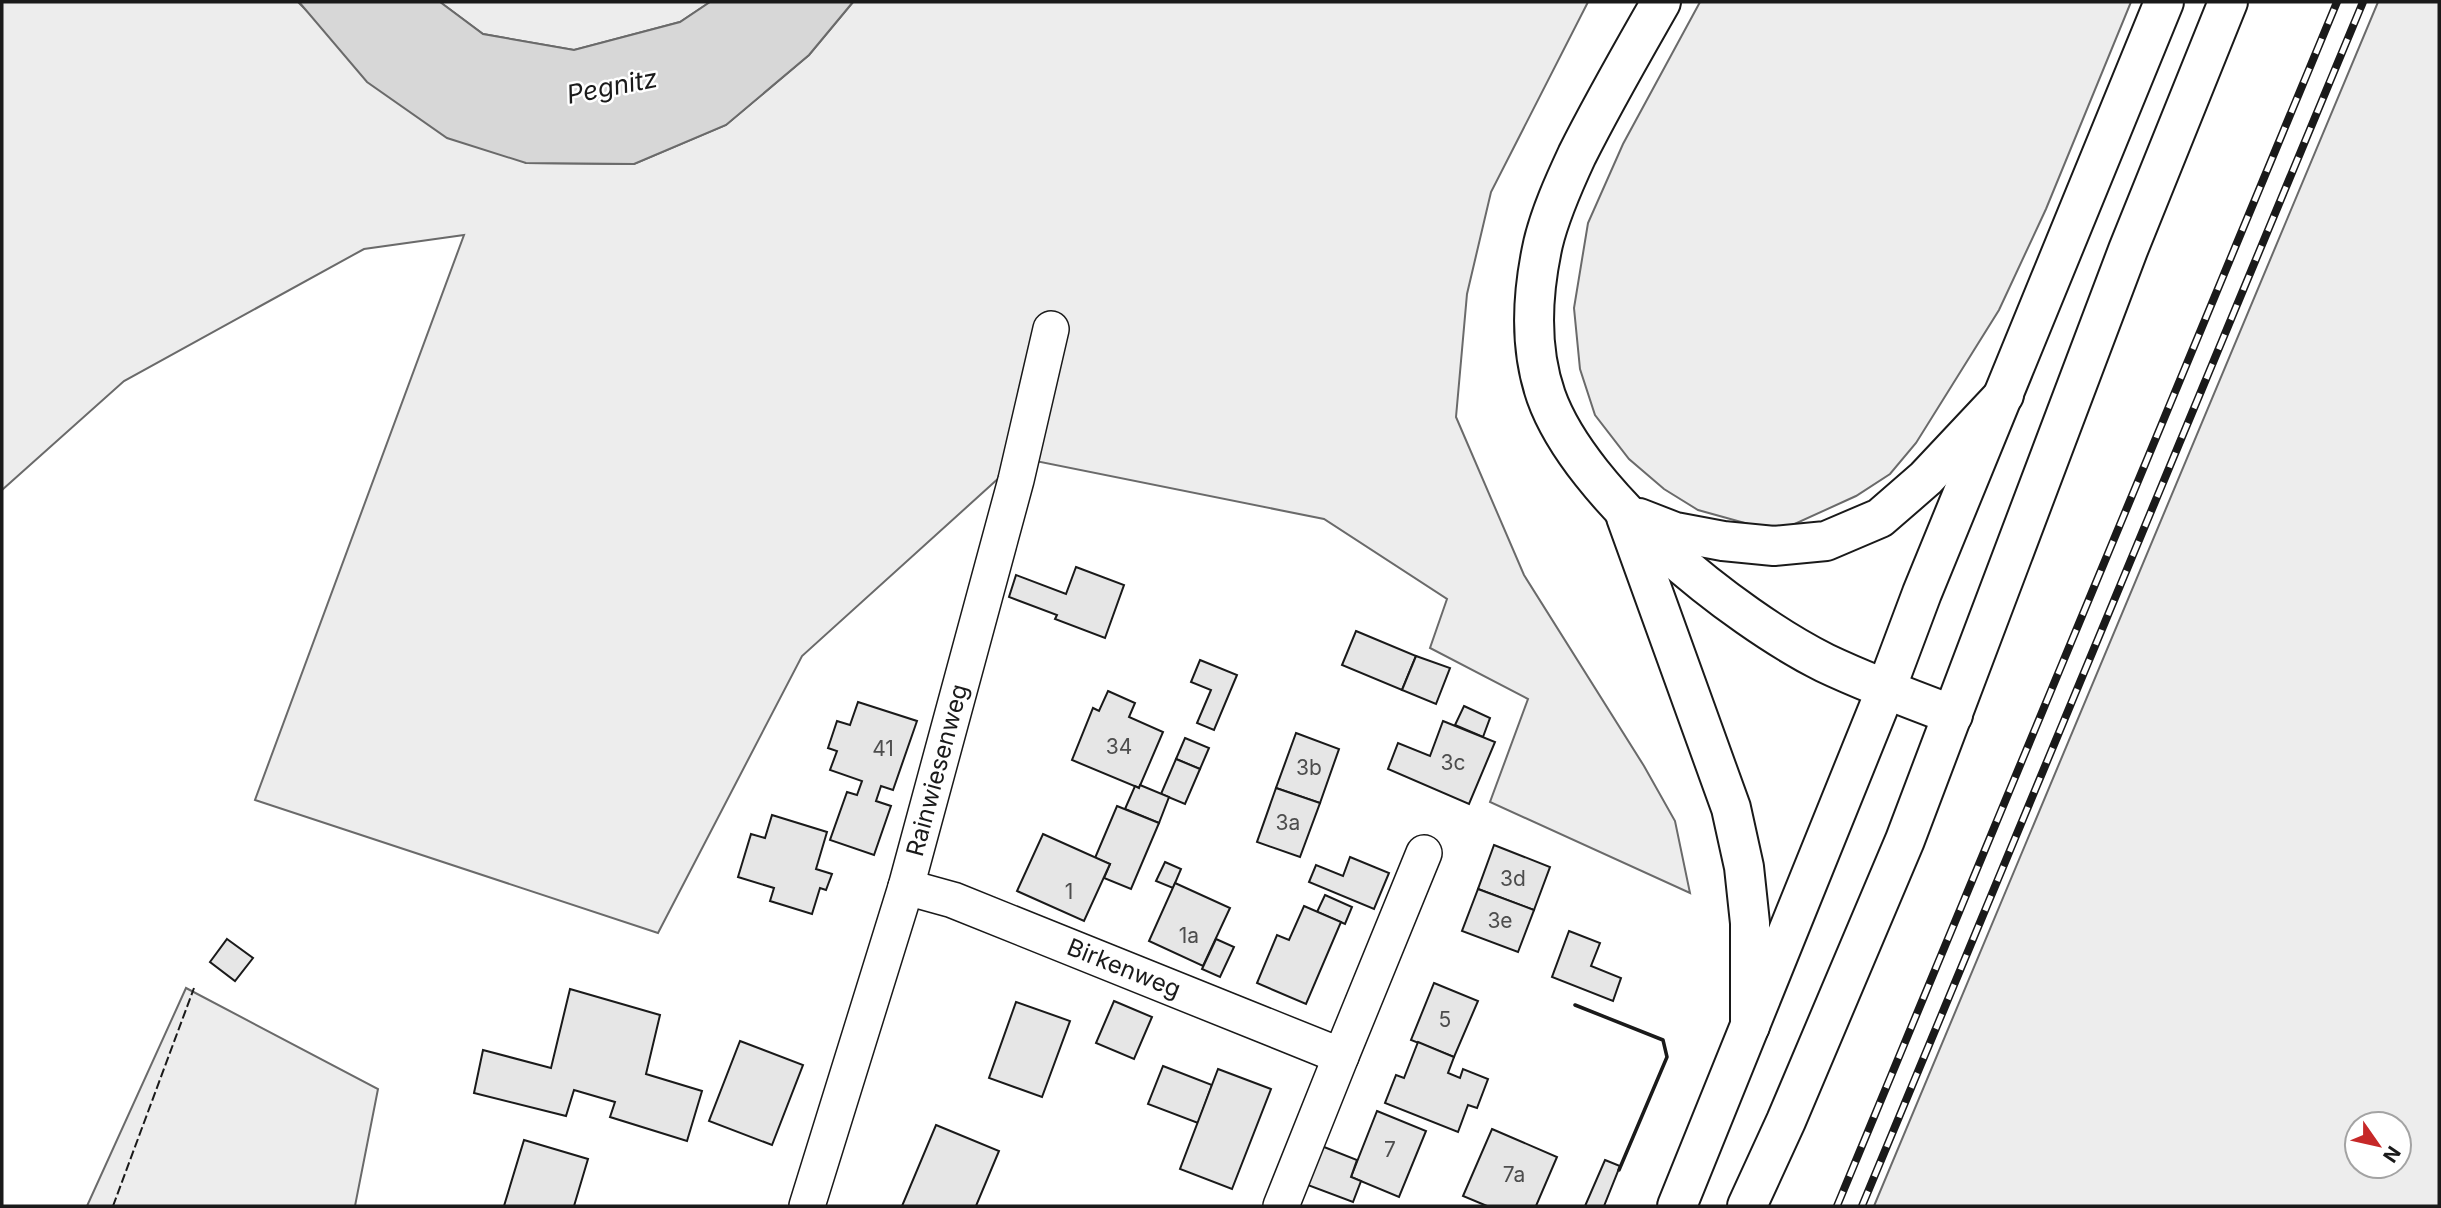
<svg xmlns="http://www.w3.org/2000/svg" width="2441" height="1208" font-family="Inter,sans-serif">
	<style>
		.green { fill: #ededed; stroke: #6a6a6a; stroke-width: 2; fill-rule: evenodd }
		.water { fill: #d7d7d7; stroke: #6a6a6a; stroke-width: 2 }
		.building { fill: #e6e6e6; stroke: #1a1a1a; stroke-width: 2 }
		.lines { fill: none; stroke-linecap: round; stroke-linejoin: round }
		.street-casing { stroke: #1a1a1a; stroke-width: 38 }
		.primary-casing { stroke: #1a1a1a; stroke-width: 42 }
		.highway-casing { stroke: #1a1a1a; stroke-width: 42 }
		.street { stroke: #fff; stroke-width: 35 }
		.primary { stroke: #fff; stroke-width: 38 }
		.highway { stroke: #fff; stroke-width: 38 }
		.rail-casing { stroke: #1a1a1a; stroke-width: 8 }
		.rail { stroke: #fff; stroke-width: 5; stroke-dasharray: 16; stroke-linecap: butt }
		.fence { stroke: #1a1a1a; stroke-width: 2; stroke-dasharray: 9 3.5; stroke-linecap: butt }
		.wall { stroke: #1a1a1a; stroke-width: 3.5 }
		.labels { text-anchor: middle; dominant-baseline: central; stroke-width: 5; stroke-linejoin: round; paint-order: stroke }
		.number-label { font-size: 21px; fill: #4d4d4d }
		.street-label { font-size: 24px; fill: #1a1a1a; stroke: #fff }
		.water-label { font-size: 26px; font-style: italic; fill: #1a1a1a; stroke: #fff }
	</style>
	<rect width="100%" height="100%" fill="#fff"/>
	<g class="green">
		<polygon points="2,2 298,2 308,12 526,163 634,164 726,125 809,55 853,2 1588,2 1491,192 1467,294 1456,417 1524,575 1644,766 1675,821 1690,893 1490,802 1528,699 1430,648 1447,599 1324,519 1021,458 802,656 658,933 255,800 464,235 364,249 124,381 2,490"/>
		<polygon points="440,2 710,2 680,22 574,50 483,34"/>
		<polygon points="1700,2 2131,2 2046,209 1999,310 1916,443 1890,474 1856,496 1788,527 1752,525 1698,510 1664,489 1629,459 1595,415 1580,369 1574,308 1588,223 1623,144"/>
		<path d="M2378,2H2439V1206H1874ZM2357,1124H2399V1166H2357Z"/>
		<polygon points="186,988 378,1089 355,1206 87,1206"/>
	</g>
	<polygon class="water" points="299,2 440,2 483,34 574,50 680,22 710,2 853,2 809,55 726,125 634,164 526,163 447,138 367,82"/>
	<g class="building">
		<polygon points="1076,567 1124,585 1105,638 1055,619 1057,615 1009,597 1016,575 1066,594"/>
		<polygon points="1356,631 1416,656 1402,690 1342,665"/>
		<polygon points="1416,656 1450,668 1436,704 1402,690"/>
		<polygon points="1200,660 1237,675 1214,730 1197,723 1211,690 1191,682"/>
		<polygon points="1108,691 1135,703 1129,717 1163,732 1139,788 1072,760 1093,708 1099,711"/>
		<polygon points="858,702 917,721 893,790 881,786 876,801 891,806 874,855 830,840 847,792 857,795 862,781 830,770 837,751 828,748 837,721 850,725"/>
		<polygon points="1464,706 1490,718 1483,737 1455,725"/>
		<polygon points="1443,721 1495,742 1469,804 1388,769 1398,743 1430,756"/>
		<polygon points="1296,733 1339,749 1320,803 1276,788"/>
		<polygon points="1185,738 1209,748 1200,769 1176,759"/>
		<polygon points="1176,759 1200,769 1185,804 1161,794"/>
		<polygon points="1140,785 1169,797 1159,823 1125,809 1135,786 1139,788"/>
		<polygon points="1276,788 1320,803 1300,857 1257,842"/>
		<polygon points="1117,806 1159,823 1131,889 1104,878 1110,864 1095,858"/>
		<polygon points="772,815 827,832 816,869 832,874 826,890 820,888 812,914 770,901 774,888 738,877 751,834 765,838"/>
		<polygon points="1043,834 1110,864 1084,921 1017,891"/>
		<polygon points="1494,845 1550,867 1534,910 1478,889"/>
		<polygon points="1350,857 1389,873 1374,909 1309,882 1316,865 1343,876"/>
		<polygon points="1165,862 1181,869 1173,888 1156,881"/>
		<polygon points="1175,883 1230,908 1203,966 1149,941"/>
		<polygon points="1478,889 1534,910 1518,952 1462,931"/>
		<polygon points="1325,895 1352,907 1345,924 1317,912"/>
		<polygon points="1304,906 1341,922 1306,1004 1257,983 1277,935 1289,940"/>
		<polygon points="1569,931 1600,943 1591,966 1621,978 1613,1001 1552,977"/>
		<polygon points="227,939 253,958 235,981 210,962"/>
		<polygon points="1216,939 1234,947 1220,977 1202,969"/>
		<polygon points="1434,983 1478,1001 1454,1057 1411,1040"/>
		<polygon points="570,989 660,1015 646,1074 702,1091 687,1141 610,1117 615,1102 574,1090 566,1116 474,1093 483,1050 551,1068"/>
		<polygon points="1114,1001 1152,1017 1134,1059 1096,1043"/>
		<polygon points="1016,1002 1070,1021 1042,1097 989,1078"/>
		<polygon points="740,1041 803,1065 772,1145 709,1121"/>
		<polygon points="1418,1042 1454,1057 1448,1073 1460,1078 1463,1069 1488,1079 1477,1108 1468,1105 1458,1132 1385,1103 1396,1075 1404,1078"/>
		<polygon points="1163,1066 1212,1085 1198,1123 1148,1104"/>
		<polygon points="1218,1069 1271,1089 1232,1189 1180,1169"/>
		<polygon points="1377,1111 1426,1131 1399,1197 1351,1177"/>
		<polygon points="936,1125 999,1151 976,1206 902,1206"/>
		<polygon points="1492,1129 1557,1157 1536,1206 1487,1206 1463,1196"/>
		<polygon points="524,1140 588,1159 574,1206 504,1206"/>
		<polygon points="1319,1145 1357,1160 1351,1177 1361,1181 1353,1202 1305,1184"/>
		<polygon points="1605,1160 1620,1166 1604,1206 1585,1206"/>
	</g>
	<g class="lines">
		<defs>
			<g id="street">
				<polyline points="906,887 953,900 1341,1056 1424,853"/>
				<polyline points="807,1206 906,887 1016,480 1051,329"/>
				<polyline points="1281,1206 1341,1056"/>
			</g>
			<g id="primary">
				<polyline points="1677,1206 1886,689 1922,593 2164,2"/>
				<polyline points="1747,1206 1786,1121 1905,840 2128,250 2228,2"/>
			</g>
			<g id="highway">
				<path d="M1661,2C1632,53 1603,103 1577,155C1564,183 1550,214 1543,244C1532,294 1529,347 1546,396C1581,495 1733,617 1825,663C1867,683 1910,699 1953,715"/>
				<polyline points="1626,517 1731,808 1744,867 1750,923 1750,1026"/>
				<polyline points="1639,518 1675,532 1723,541 1774,546 1826,541 1880,518 1926,478 2004,395"/>
			</g>
		</defs>
		<use href="#street" class="street-casing"/>
		<use href="#primary" class="primary-casing"/>
		<use href="#highway" class="highway-casing"/>
		<use href="#street" class="street"/>
		<use href="#primary" class="primary"/>
		<use href="#highway" class="highway"/>
		<defs>
			<g id="rail">
				<polyline points="1837,1206 2337,2"/>
				<polyline points="1862,1206 2363,2"/>
			</g>
		</defs>
		<use href="#rail" class="rail-casing"/>
		<use href="#rail" class="rail"/>
		<polyline class="fence" points="113,1206 194,988"/>
		<polyline class="wall" points="1575,1005 1663,1040 1667,1057 1619,1170"/>
	</g>
	<g class="labels">
		<g class="number-label">
			<text x="1119" y="746">34</text>
			<text x="883" y="748">41</text>
			<text x="1453" y="762">3c</text>
			<text x="1309" y="767">3b</text>
			<text x="1288" y="822">3a</text>
			<text x="1513" y="878">3d</text>
			<text x="1069" y="891">1</text>
			<text x="1500" y="920">3e</text>
			<text x="1189" y="935">1a</text>
			<text x="1445" y="1019">5</text>
			<text x="1390" y="1149">7</text>
			<text x="1514" y="1174">7a</text>
		</g>
		<g class="street-label">
			<text transform="translate(937 770) rotate(-75)">Rainwiesenweg</text>
			<text transform="translate(1124 968) rotate(22)">Birkenweg</text>
		</g>
		<g class="water-label">
			<text transform="translate(612 86) rotate(-11)">Pegnitz</text>
		</g>
	</g>
	<rect width="2441" height="1208" fill="none" stroke="#1a1a1a" stroke-width="7"/>
	<g transform="translate(2378 1145) rotate(124)"><circle r="33" fill="#ffffff" stroke="#a3a3a3" stroke-width="2"/>
	<path d="M0-5L12 26L0 18L-12 26Z" fill="#c62828"/>
	<text y="-10" font-size="19" font-weight="bold" text-anchor="middle" fill="#1a1a1a">N</text>
	</g>
</svg>
